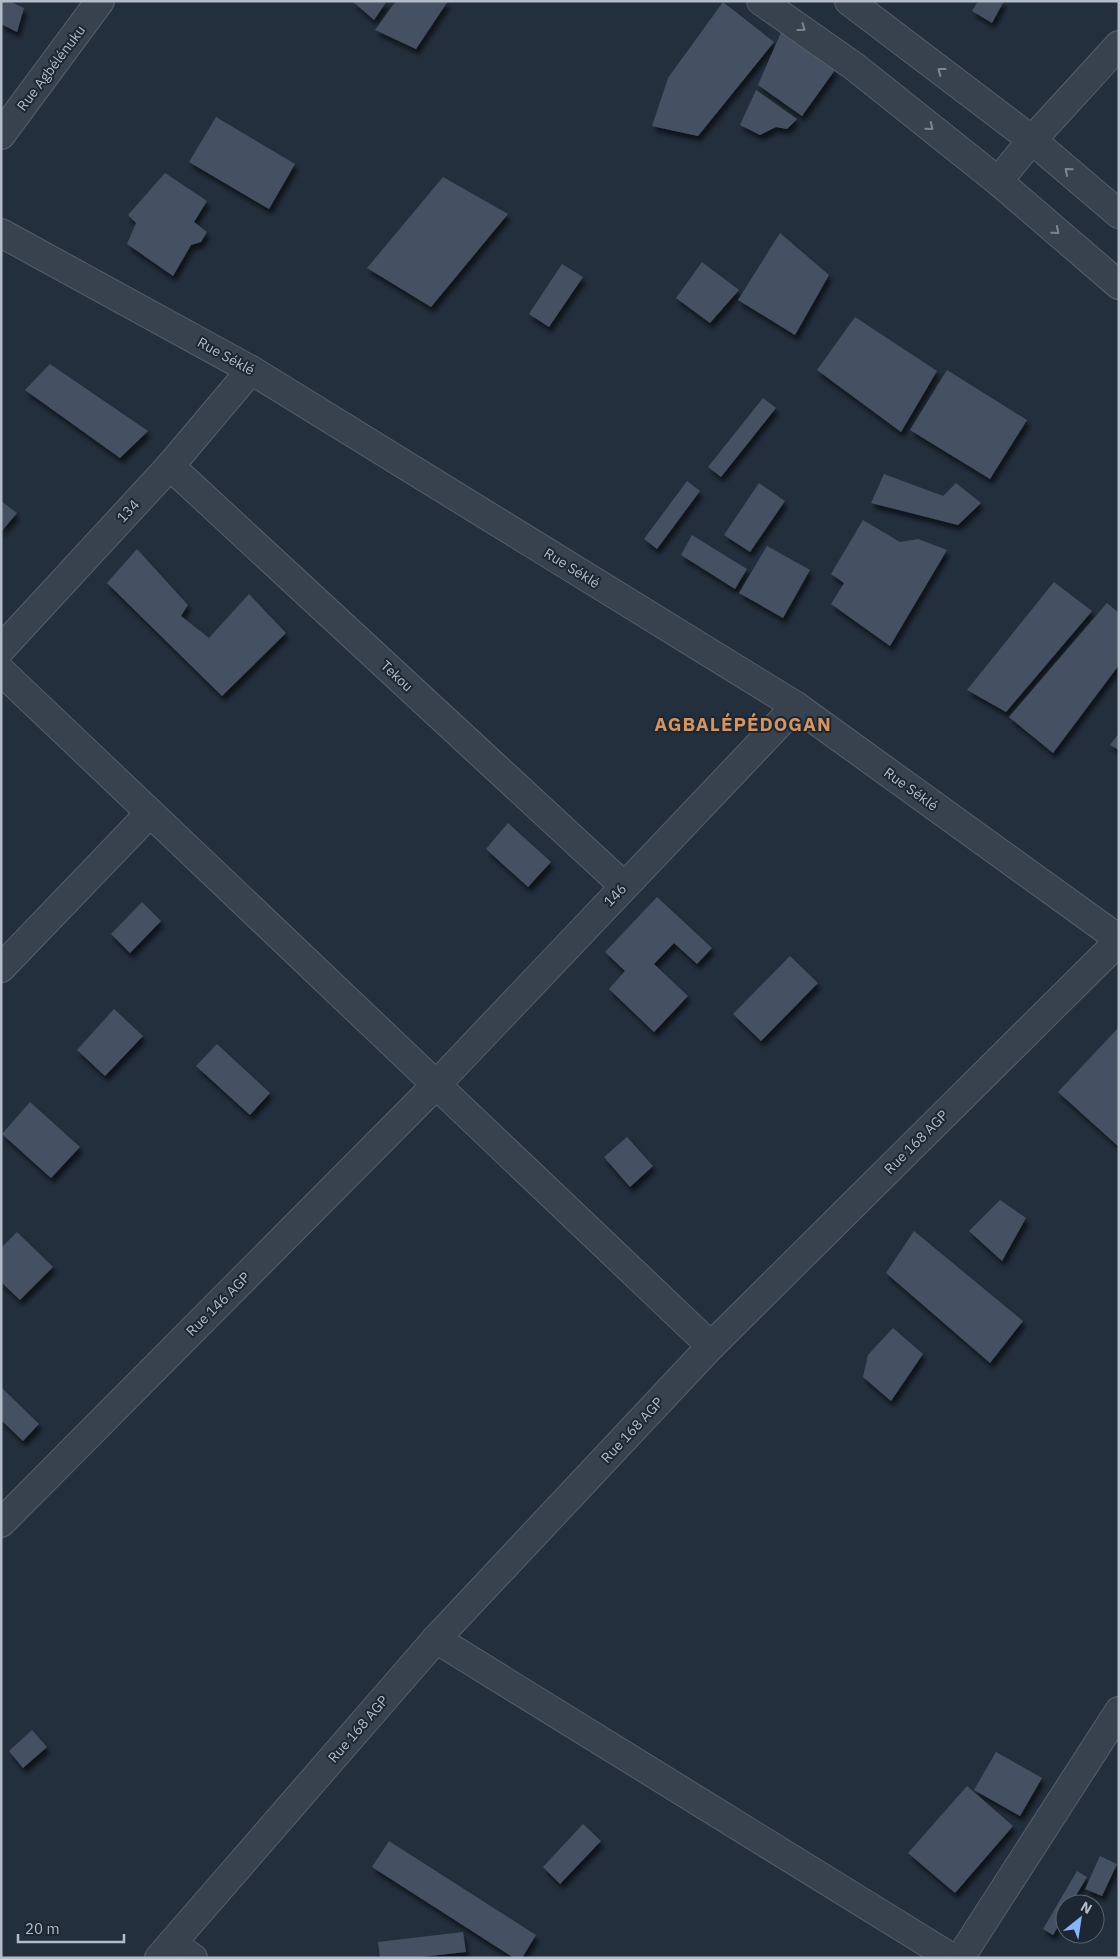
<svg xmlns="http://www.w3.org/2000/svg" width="1120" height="1959" font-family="'IBM Plex Sans',sans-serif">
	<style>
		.building { fill: #455162; filter: url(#shadow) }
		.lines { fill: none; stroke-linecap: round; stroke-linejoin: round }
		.minor-casing { stroke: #565f6c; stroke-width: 30 }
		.minor { stroke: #38414e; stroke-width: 28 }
		.oneway { stroke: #7c8592 }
		.labels { text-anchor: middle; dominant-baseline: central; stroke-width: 4; stroke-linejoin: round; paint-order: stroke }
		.street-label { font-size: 14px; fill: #b4bcc9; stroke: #1d2633 }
		.district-label { font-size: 19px; font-weight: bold; letter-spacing: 1px; fill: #d59563; stroke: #1d2633 }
	</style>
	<defs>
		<filter id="shadow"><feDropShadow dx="3" dy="5.5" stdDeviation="2.5" flood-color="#0009"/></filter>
	</defs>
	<rect width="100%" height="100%" fill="#242f3e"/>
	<g class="building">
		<polygon points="1,1 9,1 24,8 17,32 1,24"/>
		<polygon points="352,1 387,1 374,20"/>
		<polygon points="396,1 448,1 416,49 375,30"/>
		<polygon points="978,1 1004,1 992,23 972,11"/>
		<polygon points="723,2 774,42 698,136 652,126 668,78"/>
		<polygon points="783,28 835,70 802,116 758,85"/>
		<polygon points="756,90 797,119 787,129 776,127 760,135 740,125"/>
		<polygon points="216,117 295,164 269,209 189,162"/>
		<polygon points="165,173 207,201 194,222 207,232 201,242 191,245 173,276 127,244 136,223 128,215"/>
		<polygon points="443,177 508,214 431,307 367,268"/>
		<polygon points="780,233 829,275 795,335 738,300"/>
		<polygon points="702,262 739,290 710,323 676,298"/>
		<polygon points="562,264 583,277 549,327 529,314"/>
		<polygon points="855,317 937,371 901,432 817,370"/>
		<polygon points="50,364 148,431 120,458 25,390"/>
		<polygon points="947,370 1027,420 990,479 910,430"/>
		<polygon points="763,398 776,408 721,477 708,467"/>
		<polygon points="884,474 943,496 956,483 981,503 958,525 871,503"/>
		<polygon points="687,481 700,491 657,549 644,539"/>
		<polygon points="759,483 785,501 750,552 724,535"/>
		<polygon points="1,501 17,513 1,532"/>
		<polygon points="863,520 900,542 918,539 947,550 890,646 831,604 844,583 831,574"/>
		<polygon points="692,535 747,569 735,589 681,555"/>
		<polygon points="767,546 810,570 783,618 739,593"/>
		<polygon points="137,549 188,605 181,616 209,638 249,594 286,633 222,696 107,583"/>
		<polygon points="1054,582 1092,611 1006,712 967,690"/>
		<polygon points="1107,603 1119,613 1119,665 1053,753 1009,717"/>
		<polygon points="1119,733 1119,750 1110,745"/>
		<polygon points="508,823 551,862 528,887 486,849"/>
		<polygon points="657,897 712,948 697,964 674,943 654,964 688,996 654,1032 609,989 625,971 605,952"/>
		<polygon points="142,902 161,921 130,953 111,934"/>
		<polygon points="790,956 818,983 761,1041 733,1014"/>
		<polygon points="114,1009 143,1036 105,1076 77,1050"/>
		<polygon points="1119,1027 1119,1147 1058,1092"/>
		<polygon points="217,1044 270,1093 250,1115 196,1066"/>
		<polygon points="30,1102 80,1147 51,1178 2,1134"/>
		<polygon points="627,1137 653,1166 630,1187 604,1157"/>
		<polygon points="1000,1200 1026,1218 1002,1261 969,1231"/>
		<polygon points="914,1231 1023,1321 990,1363 886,1273"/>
		<polygon points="17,1232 53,1267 20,1300 1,1282 1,1248"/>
		<polygon points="893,1328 923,1354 891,1401 863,1377 868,1355"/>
		<polygon points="1,1387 39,1424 23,1441 1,1420"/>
		<polygon points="32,1730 47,1747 23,1768 9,1751"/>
		<polygon points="996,1752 1042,1778 1020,1816 974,1790"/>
		<polygon points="967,1786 1013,1826 955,1893 908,1853"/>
		<polygon points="583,1824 601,1841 560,1884 543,1867"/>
		<polygon points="389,1841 536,1935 522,1958 514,1958 372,1867"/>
		<polygon points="1100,1856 1117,1864 1102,1896 1085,1889"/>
		<polygon points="1077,1871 1087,1877 1071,1904 1065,1904 1065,1915 1053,1935 1043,1929"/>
		<polygon points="463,1932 466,1952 411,1958 380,1958 378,1942"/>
	</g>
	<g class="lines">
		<defs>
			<g id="minor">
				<polyline points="761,1 855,67 998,181 1119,285"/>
				<polyline points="849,1 1032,140 1119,214"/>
				<polyline points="1,135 100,1"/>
				<polyline points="998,181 1032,140 1119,45"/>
				<polyline points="1,233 251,370 796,706 1119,939"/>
				<polyline points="170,466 624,886"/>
				<polyline points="1,649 170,466 251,370"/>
				<polyline points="1,671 711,1346"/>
				<polyline points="1,968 150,813"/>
				<polyline points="1,1523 436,1085 796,706"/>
				<polyline points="436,1639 952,1958"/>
				<polyline points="172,1944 193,1958"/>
				<polyline points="159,1958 436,1639 711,1346 1119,941"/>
				<polyline points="960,1958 1119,1711"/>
			</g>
		</defs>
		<use href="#minor" class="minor-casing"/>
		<use href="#minor" class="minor"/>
	</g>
	<defs><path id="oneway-chevron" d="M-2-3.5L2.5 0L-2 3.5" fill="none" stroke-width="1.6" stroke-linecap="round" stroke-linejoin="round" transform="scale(1.25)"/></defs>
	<g class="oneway">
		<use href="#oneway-chevron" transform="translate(802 28) rotate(36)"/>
		<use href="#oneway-chevron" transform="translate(941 71) rotate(-143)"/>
		<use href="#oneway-chevron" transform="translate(930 127) rotate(39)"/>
		<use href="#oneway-chevron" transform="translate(1068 171) rotate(-140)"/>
		<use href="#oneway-chevron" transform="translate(1056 231) rotate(40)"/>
	</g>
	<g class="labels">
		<g class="street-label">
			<text transform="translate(51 68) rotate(-53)">Rue Agbélénuku</text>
			<text transform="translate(226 356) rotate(29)">Rue Séklé</text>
			<text transform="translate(128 511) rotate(-47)">134</text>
			<text transform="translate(572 568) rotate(32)">Rue Séklé</text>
			<text transform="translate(397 676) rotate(43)">Tekou</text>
			<text transform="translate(911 789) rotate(36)">Rue Séklé</text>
			<text transform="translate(615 895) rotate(-46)">146</text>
			<text transform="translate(916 1142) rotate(-45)">Rue 168 AGP</text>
			<text transform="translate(218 1304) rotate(-45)">Rue 146 AGP</text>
			<text transform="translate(632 1430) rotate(-47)">Rue 168 AGP</text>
			<text transform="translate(358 1729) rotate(-49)">Rue 168 AGP</text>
		</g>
		<g class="district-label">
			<text x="743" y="724">AGBALÉPÉDOGAN</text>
		</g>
	</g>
	<rect width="1120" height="1959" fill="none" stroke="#b4bcc9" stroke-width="5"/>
	<g transform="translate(1080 1919) rotate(30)"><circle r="24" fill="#1d2633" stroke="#59626f"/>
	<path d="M0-4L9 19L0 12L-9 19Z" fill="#8ab4f8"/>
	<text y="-8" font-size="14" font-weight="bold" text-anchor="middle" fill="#b4bcc9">N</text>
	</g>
	<path d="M18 1934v8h106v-8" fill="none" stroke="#b4bcc9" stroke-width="2.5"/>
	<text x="25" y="1934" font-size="15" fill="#b4bcc9" stroke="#1d2633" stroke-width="4" paint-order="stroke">20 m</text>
</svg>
